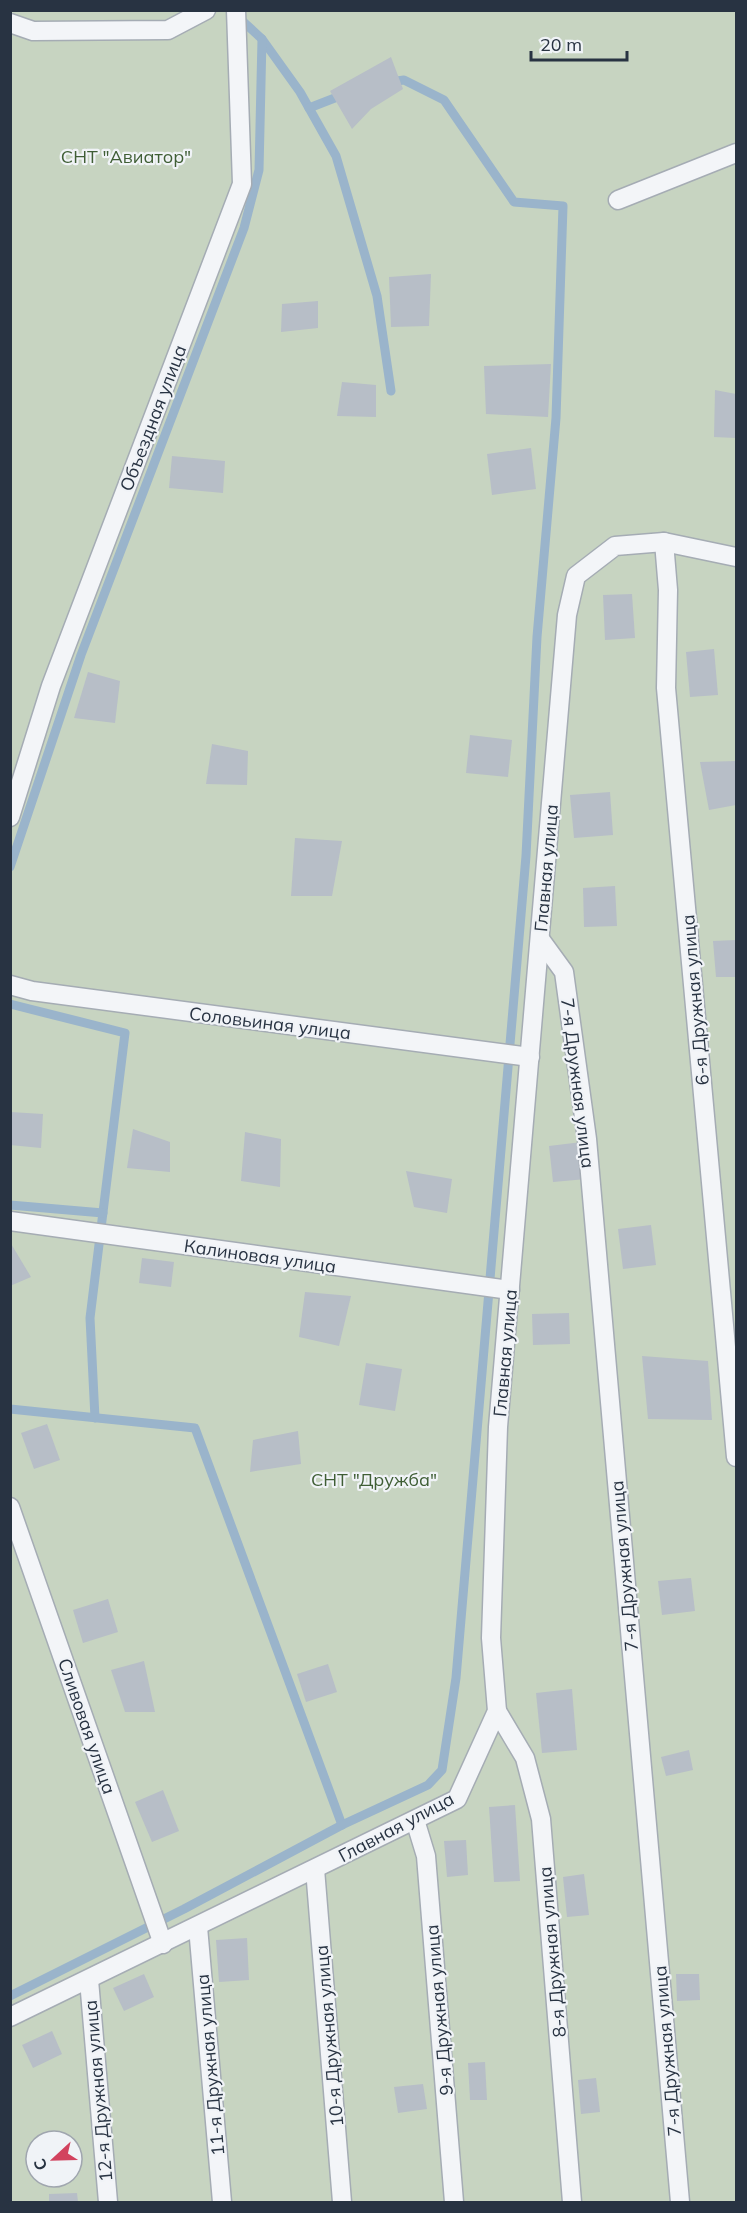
<svg xmlns="http://www.w3.org/2000/svg" width="747" height="2213" font-family="Mulish,sans-serif">
	<style>
		.green { fill: #c7d4c1; fill-rule: evenodd }
		.lines { fill: none; stroke-linecap: round; stroke-linejoin: round }
		.stream { stroke: #9ab4cb; stroke-width: 9 }
		.building { fill: #b7bec7 }
		.lane-casing { stroke: #a5acb4; stroke-width: 21 }
		.lane { stroke: #f3f5f8; stroke-width: 18 }
		.labels { text-anchor: middle; dominant-baseline: central; stroke-width: 4.5; stroke-linejoin: round; paint-order: stroke }
		.park-label { font-size: 18px; fill: #3f5e35; stroke: #f0f3f7 }
		.street-label { font-size: 18px; fill: #283342; stroke: #f0f3f7 }
	</style>
	<rect width="100%" height="100%" fill="#e0e5ea"/>
	<path class="green" d="M11,11H736V2202H11ZM36,2141H72V2177H36Z"/>
	<g class="lines">
		<g class="stream">
			<polyline points="237,16 262,39 300,92 336,156 377,296 391,391"/>
			<polyline points="309,108 345,94"/>
			<polyline points="10,867 81,655 244,228 259,170 262,39"/>
			<polyline points="10,1004 125,1033 90,1318 95,1418"/>
			<polyline points="10,1205 103,1213"/>
			<polyline points="10,1409 195,1428 342,1825"/>
			<polyline points="10,1996 184,1909 342,1825 428,1785 442,1770 456,1678 526,856 537,637 556,418 563,206 514,202 444,100 404,80 390,82"/>
		</g>
	</g>
	<g class="building">
		<polygon points="391,57 403,89 371,109 352,129 330,91"/>
		<polygon points="431,274 429,326 391,327 389,277"/>
		<polygon points="318,301 318,328 281,332 282,304"/>
		<polygon points="551,364 548,417 486,414 484,366"/>
		<polygon points="342,382 376,385 376,417 337,416"/>
		<polygon points="715,390 736,394 736,438 714,437"/>
		<polygon points="531,448 536,489 492,495 487,454"/>
		<polygon points="172,456 225,461 223,493 169,488"/>
		<polygon points="632,594 635,638 605,640 603,595"/>
		<polygon points="714,649 718,695 690,697 686,652"/>
		<polygon points="88,672 120,681 115,723 74,718"/>
		<polygon points="470,735 512,740 508,777 466,773"/>
		<polygon points="212,744 248,751 247,785 206,784"/>
		<polygon points="736,761 736,805 709,810 700,762"/>
		<polygon points="610,792 613,835 574,838 570,795"/>
		<polygon points="295,838 342,841 332,896 291,896"/>
		<polygon points="615,886 617,926 584,927 583,888"/>
		<polygon points="736,940 736,977 716,977 713,941"/>
		<polygon points="10,1112 43,1114 41,1148 10,1145"/>
		<polygon points="133,1129 170,1142 170,1172 127,1168"/>
		<polygon points="245,1132 281,1139 280,1187 241,1181"/>
		<polygon points="582,1142 586,1179 553,1182 549,1146"/>
		<polygon points="406,1171 452,1179 447,1213 414,1207"/>
		<polygon points="651,1225 656,1265 623,1269 618,1229"/>
		<polygon points="10,1242 31,1277 10,1286"/>
		<polygon points="142,1258 174,1262 171,1287 139,1283"/>
		<polygon points="305,1292 351,1296 339,1346 299,1337"/>
		<polygon points="569,1313 570,1344 533,1345 532,1314"/>
		<polygon points="642,1356 708,1361 712,1420 648,1419"/>
		<polygon points="366,1363 402,1369 395,1411 359,1405"/>
		<polygon points="47,1424 60,1460 34,1469 21,1433"/>
		<polygon points="298,1431 301,1464 250,1472 253,1440"/>
		<polygon points="691,1578 695,1611 662,1615 658,1581"/>
		<polygon points="108,1599 118,1632 83,1643 73,1610"/>
		<polygon points="144,1661 155,1712 125,1712 111,1670"/>
		<polygon points="328,1664 337,1692 306,1702 297,1674"/>
		<polygon points="572,1689 577,1750 542,1753 536,1693"/>
		<polygon points="689,1750 693,1770 666,1776 661,1757"/>
		<polygon points="163,1790 179,1831 152,1842 135,1802"/>
		<polygon points="515,1805 520,1881 494,1882 489,1807"/>
		<polygon points="466,1840 468,1875 447,1877 444,1841"/>
		<polygon points="584,1874 589,1915 567,1917 563,1877"/>
		<polygon points="247,1938 249,1980 219,1982 216,1940"/>
		<polygon points="144,1974 154,1997 124,2011 113,1988"/>
		<polygon points="676,1974 699,1974 700,2000 677,2001"/>
		<polygon points="52,2031 62,2054 33,2068 22,2045"/>
		<polygon points="485,2062 487,2100 470,2100 468,2063"/>
		<polygon points="596,2078 600,2112 581,2114 578,2080"/>
		<polygon points="423,2084 427,2109 398,2113 394,2087"/>
		<polygon points="77,2193 78,2202 49,2202 49,2194"/>
	</g>
	<g class="lines">
		<defs>
			<g id="lane">
				<polyline points="10,23 33,31 168,30 206,10"/>
				<polyline points="618,200 736,153"/>
				<polyline points="664,542 668,590 666,688 736,1457"/>
				<polyline points="10,817 51,686 242,184 236,10"/>
				<polyline points="540,939 564,972 587,1139 680,2202"/>
				<polyline points="10,985 32,991 530,1057"/>
				<polyline points="10,1221 510,1290"/>
				<polyline points="10,1507 163,1944"/>
				<polyline points="497,1711 525,1758 541,1819 572,2202"/>
				<polyline points="415,1820 426,1856 454,2202"/>
				<polyline points="315,1869 342,2202"/>
				<polyline points="198,1927 222,2202"/>
				<polyline points="89,1980 108,2202"/>
				<polyline points="10,2017 457,1799 497,1711 491,1638 498,1427 567,615 576,576 615,546 664,542 736,557"/>
			</g>
		</defs>
		<use href="#lane" class="lane-casing"/>
		<use href="#lane" class="lane"/>
	</g>
	<g class="labels">
		<g class="park-label">
			<text x="126" y="156">СНТ "Авиатор"</text>
			<text x="374" y="1479">СНТ "Дружба"</text>
		</g>
		<g class="street-label">
			<text transform="translate(153 418) rotate(-69)">Объездная улица</text>
			<text transform="translate(546 868) rotate(-85)">Главная улица</text>
			<text transform="translate(695 1000) rotate(-95)">6-я Дружная улица</text>
			<text transform="translate(270 1023) rotate(7)">Соловьиная улица</text>
			<text transform="translate(578 1083) rotate(83)">7-я Дружная улица</text>
			<text transform="translate(260 1256) rotate(8)">Калиновая улица</text>
			<text transform="translate(505 1353) rotate(-85)">Главная улица</text>
			<text transform="translate(624 1566) rotate(-95)">7-я Дружная улица</text>
			<text transform="translate(87 1726) rotate(71)">Сливовая улица</text>
			<text transform="translate(396 1827) rotate(-28)">Главная улица</text>
			<text transform="translate(552 1952) rotate(-95)">8-я Дружная улица</text>
			<text transform="translate(439 2010) rotate(-95)">9-я Дружная улица</text>
			<text transform="translate(329 2036) rotate(-95)">10-я Дружная улица</text>
			<text transform="translate(667 2051) rotate(-95)">7-я Дружная улица</text>
			<text transform="translate(210 2065) rotate(-95)">11-я Дружная улица</text>
			<text transform="translate(98 2091) rotate(-95)">12-я Дружная улица</text>
		</g>
	</g>
	<rect width="747" height="2213" fill="none" stroke="#283342" stroke-width="24"/>
	<g transform="translate(54 2159) rotate(248)"><circle r="28" fill="#f0f3f7" stroke="#a0a6af" stroke-width="1.5"/>
	<path d="M0-4.5L10 22L0 15L-10 22Z" fill="#d2425e"/>
	<text y="-9" font-size="16" font-weight="bold" text-anchor="middle" fill="#283342">С</text>
	</g>
	<path d="M531 51v9h96v-9" fill="none" stroke="#283342" stroke-width="3"/>
	<text x="540" y="51" font-size="18" fill="#283342" stroke="#f0f3f7" stroke-width="4.5" paint-order="stroke">20 m</text>
</svg>
